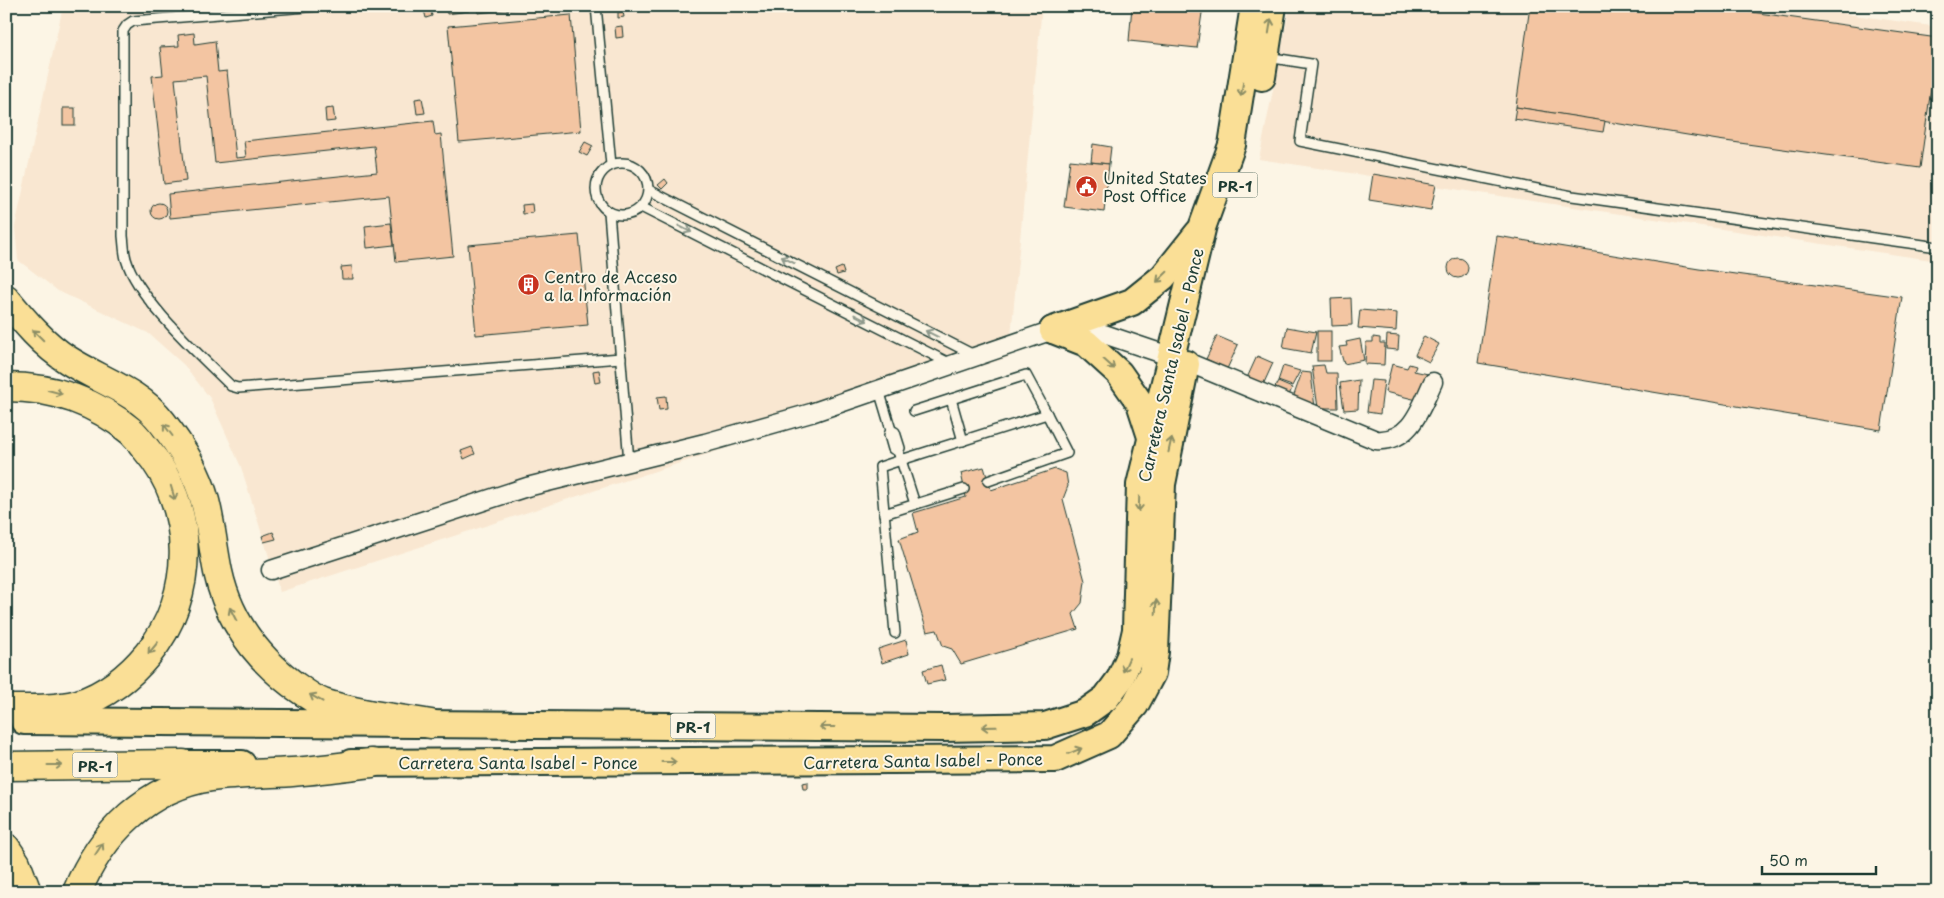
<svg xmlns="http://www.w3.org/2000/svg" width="1944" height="898" font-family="'Playpen Sans',sans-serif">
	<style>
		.built { fill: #f9e7d1 }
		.building { fill: #f3c5a2; stroke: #1f3d34 }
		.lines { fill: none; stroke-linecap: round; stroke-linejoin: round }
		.service-casing { stroke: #1f3d34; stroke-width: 12 }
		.minor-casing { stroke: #1f3d34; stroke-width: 21 }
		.primary-casing { stroke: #1f3d34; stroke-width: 30 }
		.trunk-casing { stroke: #1f3d34; stroke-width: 31 }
		.motorway-casing { stroke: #1f3d34; stroke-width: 31 }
		.service { stroke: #fcf5e5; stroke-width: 9 }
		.minor { stroke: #fcf5e5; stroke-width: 18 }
		.primary { stroke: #fadf96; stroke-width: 26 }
		.trunk { stroke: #fadf96; stroke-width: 28 }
		.motorway { stroke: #fadf96; stroke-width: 28 }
		.oneway { stroke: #8c8e65 }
		.oneway2 { stroke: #8e998c }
		.labels { text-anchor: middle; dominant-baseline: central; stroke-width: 4; stroke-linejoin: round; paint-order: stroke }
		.shield { fill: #fcf5e5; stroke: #617469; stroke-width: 1 }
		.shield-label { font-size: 15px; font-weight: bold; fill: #1f3d34 }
		.poi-label { font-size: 16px; fill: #1f3d34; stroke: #fcf5e5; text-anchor: start }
		.street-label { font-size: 16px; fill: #1f3d34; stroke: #fcf5e5 }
	</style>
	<rect width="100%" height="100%" fill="#fcf5e5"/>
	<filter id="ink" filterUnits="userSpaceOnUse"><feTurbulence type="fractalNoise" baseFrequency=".02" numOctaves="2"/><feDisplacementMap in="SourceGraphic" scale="10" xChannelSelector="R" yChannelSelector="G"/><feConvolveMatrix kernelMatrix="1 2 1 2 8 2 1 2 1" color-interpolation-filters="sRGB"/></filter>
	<g filter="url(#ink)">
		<g class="built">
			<polygon points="63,6 1042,6 1009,357 280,592 241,467 210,398 184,365 148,333 58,291 18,260 15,227"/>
			<polygon points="1290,6 1823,6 1847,14 1938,27 1938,261 1519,199 1259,159"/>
		</g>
		<g class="building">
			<polygon points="423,6 430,6 432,16 426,18"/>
			<polygon points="468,6 469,11 447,14 446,7"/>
			<polygon points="477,6 520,6 521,8 478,13"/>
			<polygon points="1132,6 1203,6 1197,48 1129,41"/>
			<polygon points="1530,6 1708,6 1938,38 1920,168 1718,140 1516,107"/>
			<polygon points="618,12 623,12 624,17 618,18"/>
			<polygon points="571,15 581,131 459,142 448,26"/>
			<polygon points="622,26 623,37 616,38 615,27"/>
			<polygon points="194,33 195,44 215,41 218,72 227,71 236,158 246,157 244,141 433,121 435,135 441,134 453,256 396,262 389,196 170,218 168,194 377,172 374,146 215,163 206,76 175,79 186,181 164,184 152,76 163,75 160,47 179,46 178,35"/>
			<polygon points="1935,69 1938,70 1938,101 1930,99"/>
			<polygon points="422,98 425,113 417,114 415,99"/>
			<polygon points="1516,107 1605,121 1603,132 1514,119"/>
			<rect x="63" y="108" width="12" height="17"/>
			<polygon points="333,108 335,121 326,122 325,109"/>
			<polygon points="585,142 593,146 587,156 579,152"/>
			<polygon points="1093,144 1111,147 1109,164 1091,162"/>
			<polygon points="1070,160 1109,164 1104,212 1064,207"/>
			<polygon points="1373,174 1436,185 1431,210 1369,200"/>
			<polygon points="665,179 668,183 662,189 658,185"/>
			<circle cx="159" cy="211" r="8"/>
			<polygon points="532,204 533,213 523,214 522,205"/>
			<polygon points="391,223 394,245 367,248 365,226"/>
			<polygon points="579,235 588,325 476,335 468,245"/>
			<polygon points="1497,236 1699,269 1902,297 1881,430 1478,363"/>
			<circle cx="1458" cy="268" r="10"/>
			<polygon points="352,266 353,279 342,279 341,267"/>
			<polygon points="842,267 844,273 837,275 835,270"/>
			<polygon points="1351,298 1352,325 1332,326 1331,299"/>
			<polygon points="1360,310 1397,313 1396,331 1358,328"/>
			<polygon points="1287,327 1316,332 1311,353 1283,348"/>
			<rect x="1317" y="331" width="14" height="30"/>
			<polygon points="1387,335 1399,336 1398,350 1386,349"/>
			<polygon points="1217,336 1238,345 1227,369 1206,359"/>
			<polygon points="1424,336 1439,344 1429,362 1415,355"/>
			<polygon points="1373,337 1380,338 1380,343 1385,343 1384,365 1365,364 1366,342 1373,342"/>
			<polygon points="1360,339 1364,360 1344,364 1339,347 1347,346 1346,342"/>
			<polygon points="1257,356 1273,363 1263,385 1247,378"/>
			<polygon points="1392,364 1407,368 1409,364 1416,366 1414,371 1428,374 1421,401 1385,392"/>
			<polygon points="1324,365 1326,373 1337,373 1338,408 1318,408 1312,366"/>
			<polygon points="1283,366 1300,371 1292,386 1278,381"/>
			<polygon points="599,370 601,382 595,383 593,371"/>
			<polygon points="1302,372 1311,373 1315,408 1293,398"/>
			<polygon points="1359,380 1358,409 1344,410 1340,383"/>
			<polygon points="1371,380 1384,381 1380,414 1367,412"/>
			<polygon points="1278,382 1292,388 1288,398 1273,391"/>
			<polygon points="666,396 667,409 659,410 657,397"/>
			<polygon points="472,447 475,454 464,459 461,451"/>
			<polygon points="984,467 991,490 1055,469 1066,473 1068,486 1063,499 1085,581 1082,603 1073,614 1078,629 961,664 952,649 943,646 937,630 927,632 899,539 918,532 913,513 966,497 961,473"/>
			<polygon points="273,532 276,539 264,542 262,536"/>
			<polygon points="906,640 909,654 882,663 878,649"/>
			<polygon points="941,665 945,680 927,684 923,670"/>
			<polygon points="808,782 808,789 803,789 802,783"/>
		</g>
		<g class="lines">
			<defs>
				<g id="service">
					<path d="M318,6L133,21L127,25L123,31V236C124,244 124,252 126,259C138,300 201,356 231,386L238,388L621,358"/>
					<polyline points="596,6 611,165"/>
					<polyline points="1267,57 1311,64 1300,141 1572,196 1938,247"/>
					<circle cx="622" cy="189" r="26"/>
					<polyline points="649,190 976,356"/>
					<polyline points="641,207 951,364"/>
					<polyline points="609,212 629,462"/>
					<polyline points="879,390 891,430 889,435 893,449 898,451"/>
					<polyline points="951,399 963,441"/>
					<polyline points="891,430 895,432 900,448 898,451 901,460 1047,414 1026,375 914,411"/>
					<polyline points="988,481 1067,453 1047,414"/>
					<polyline points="884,514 964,489"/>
					<polyline points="895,633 880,467 901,460 915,504"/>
				</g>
				<path id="minor" d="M271,570L527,487L705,443L811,413L1053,330L1104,334L1187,362L1376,440C1411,443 1421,407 1433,382"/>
				<g id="primary">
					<polyline points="1262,77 1273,6"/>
					<polyline points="1053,330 1132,302 1163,277 1198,233"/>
					<polyline points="1053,330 1086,343 1119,373 1140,403 1151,437"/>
					<polyline points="24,721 943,728 1045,726 1085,713 1106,698 1120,679 1130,656 1136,630 1140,485 1203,225 1232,145 1254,6"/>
					<polyline points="351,763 1055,759 1109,735 1135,705 1142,692 1152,673 1155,652 1162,484 1186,364"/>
					<polyline points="183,764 242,764"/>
				</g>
				<polyline id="trunk" points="6,766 183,764"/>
				<g id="motorway">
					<path d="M6,299C24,321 44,345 68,360C99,380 138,391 162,422C181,446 197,471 205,501C211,524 213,548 218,572C228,618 255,655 291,683C301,690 312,699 323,703C358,714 395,718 431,724"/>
					<path d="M6,387C54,387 95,401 132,432C137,437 142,443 146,449C196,507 196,596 148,654C130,676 105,696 78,704C54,710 30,709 6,709"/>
					<polyline points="6,848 16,863 27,892"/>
					<path d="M77,892C101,833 148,786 212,777C238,773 266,774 292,772C319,770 345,766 372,763"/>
				</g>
			</defs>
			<use href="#service" class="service-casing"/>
			<use href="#minor" class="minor-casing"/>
			<use href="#primary" class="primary-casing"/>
			<use href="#trunk" class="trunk-casing"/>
			<use href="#motorway" class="motorway-casing"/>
			<use href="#service" class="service"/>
			<use href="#minor" class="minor"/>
			<use href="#primary" class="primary"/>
			<use href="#trunk" class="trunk"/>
			<use href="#motorway" class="motorway"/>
		</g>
		<defs><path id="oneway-shaft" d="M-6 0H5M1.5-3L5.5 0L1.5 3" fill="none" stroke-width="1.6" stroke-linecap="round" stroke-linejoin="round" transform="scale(1.25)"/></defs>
		<g class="oneway">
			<use href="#oneway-shaft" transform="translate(1270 26) rotate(-81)"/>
			<use href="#oneway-shaft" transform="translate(1242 89) rotate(100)"/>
			<use href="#oneway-shaft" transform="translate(1162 277) rotate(136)"/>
			<use href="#oneway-shaft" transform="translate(38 335) rotate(-135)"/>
			<use href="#oneway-shaft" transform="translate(1109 364) rotate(42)"/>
			<use href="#oneway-shaft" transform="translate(55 392) rotate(15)"/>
			<use href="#oneway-shaft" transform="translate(168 430) rotate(-127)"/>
			<use href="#oneway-shaft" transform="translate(1170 445) rotate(-78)"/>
			<use href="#oneway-shaft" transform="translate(173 493) rotate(73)"/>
			<use href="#oneway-shaft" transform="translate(1139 504) rotate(92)"/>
			<use href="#oneway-shaft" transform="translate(1156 607) rotate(-88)"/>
			<use href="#oneway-shaft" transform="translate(233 614) rotate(-117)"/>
			<use href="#oneway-shaft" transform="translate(153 648) rotate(130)"/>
			<use href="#oneway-shaft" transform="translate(1126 665) rotate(114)"/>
			<use href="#oneway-shaft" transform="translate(316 698) rotate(-151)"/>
			<use href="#oneway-shaft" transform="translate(827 727) rotate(-180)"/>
			<use href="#oneway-shaft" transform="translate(989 727) rotate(179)"/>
			<use href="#oneway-shaft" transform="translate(1075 751) rotate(-22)"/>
			<use href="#oneway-shaft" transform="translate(669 762)"/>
			<use href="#oneway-shaft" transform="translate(55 765)"/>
			<use href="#oneway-shaft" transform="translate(99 849) rotate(-57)"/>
		</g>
		<g class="oneway2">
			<use href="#oneway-shaft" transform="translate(685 229) rotate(27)"/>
			<use href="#oneway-shaft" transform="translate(788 260) rotate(-153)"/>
			<use href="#oneway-shaft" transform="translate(861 318) rotate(27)"/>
			<use href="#oneway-shaft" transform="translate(932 334) rotate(-153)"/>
		</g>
	</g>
	<defs>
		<symbol id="civic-disc" viewBox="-11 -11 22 22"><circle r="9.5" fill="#c8321e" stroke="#fcf5e5"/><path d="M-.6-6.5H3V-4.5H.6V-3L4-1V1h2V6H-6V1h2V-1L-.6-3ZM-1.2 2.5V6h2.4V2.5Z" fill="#fff"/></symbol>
		<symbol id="building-disc" viewBox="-11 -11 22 22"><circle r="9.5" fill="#c8321e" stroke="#fcf5e5"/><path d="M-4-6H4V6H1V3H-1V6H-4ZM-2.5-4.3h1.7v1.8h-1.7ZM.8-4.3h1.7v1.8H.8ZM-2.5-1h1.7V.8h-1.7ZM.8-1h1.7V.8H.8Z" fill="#fff"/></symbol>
	</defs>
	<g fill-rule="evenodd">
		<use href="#civic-disc" x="1074" y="174" width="25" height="25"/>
		<use href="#building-disc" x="516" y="272" width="25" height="25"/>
	</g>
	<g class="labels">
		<g class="shield">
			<rect x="1212.5" y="172.5" width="45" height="25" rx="4"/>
			<rect x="670.5" y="713.5" width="45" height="25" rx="4"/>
			<rect x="72.5" y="752.5" width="45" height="25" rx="4"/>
		</g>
		<g class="shield-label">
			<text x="1235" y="185">PR-1</text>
			<text x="693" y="726">PR-1</text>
			<text x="95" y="765">PR-1</text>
		</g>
		<g class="poi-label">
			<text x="1103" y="177">United States<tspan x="1103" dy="18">Post Office</tspan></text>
			<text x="544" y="276">Centro de Acceso<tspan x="544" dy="18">a la Información</tspan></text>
		</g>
		<g class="street-label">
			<text transform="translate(1170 365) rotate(-77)">Carretera Santa Isabel - Ponce</text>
			<text transform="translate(923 760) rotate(-1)">Carretera Santa Isabel - Ponce</text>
			<text x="518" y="762">Carretera Santa Isabel - Ponce</text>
		</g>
	</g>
	<rect width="1944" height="898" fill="none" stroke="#fcf5e5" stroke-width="25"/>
	<rect x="12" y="12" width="1919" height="873" fill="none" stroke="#1f3d34" stroke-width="2" filter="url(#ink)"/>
	<path d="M1762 866v8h114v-8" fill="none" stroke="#1f3d34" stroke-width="2.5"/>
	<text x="1769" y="866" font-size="15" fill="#1f3d34" stroke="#fcf5e5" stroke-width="4" paint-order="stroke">50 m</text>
</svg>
